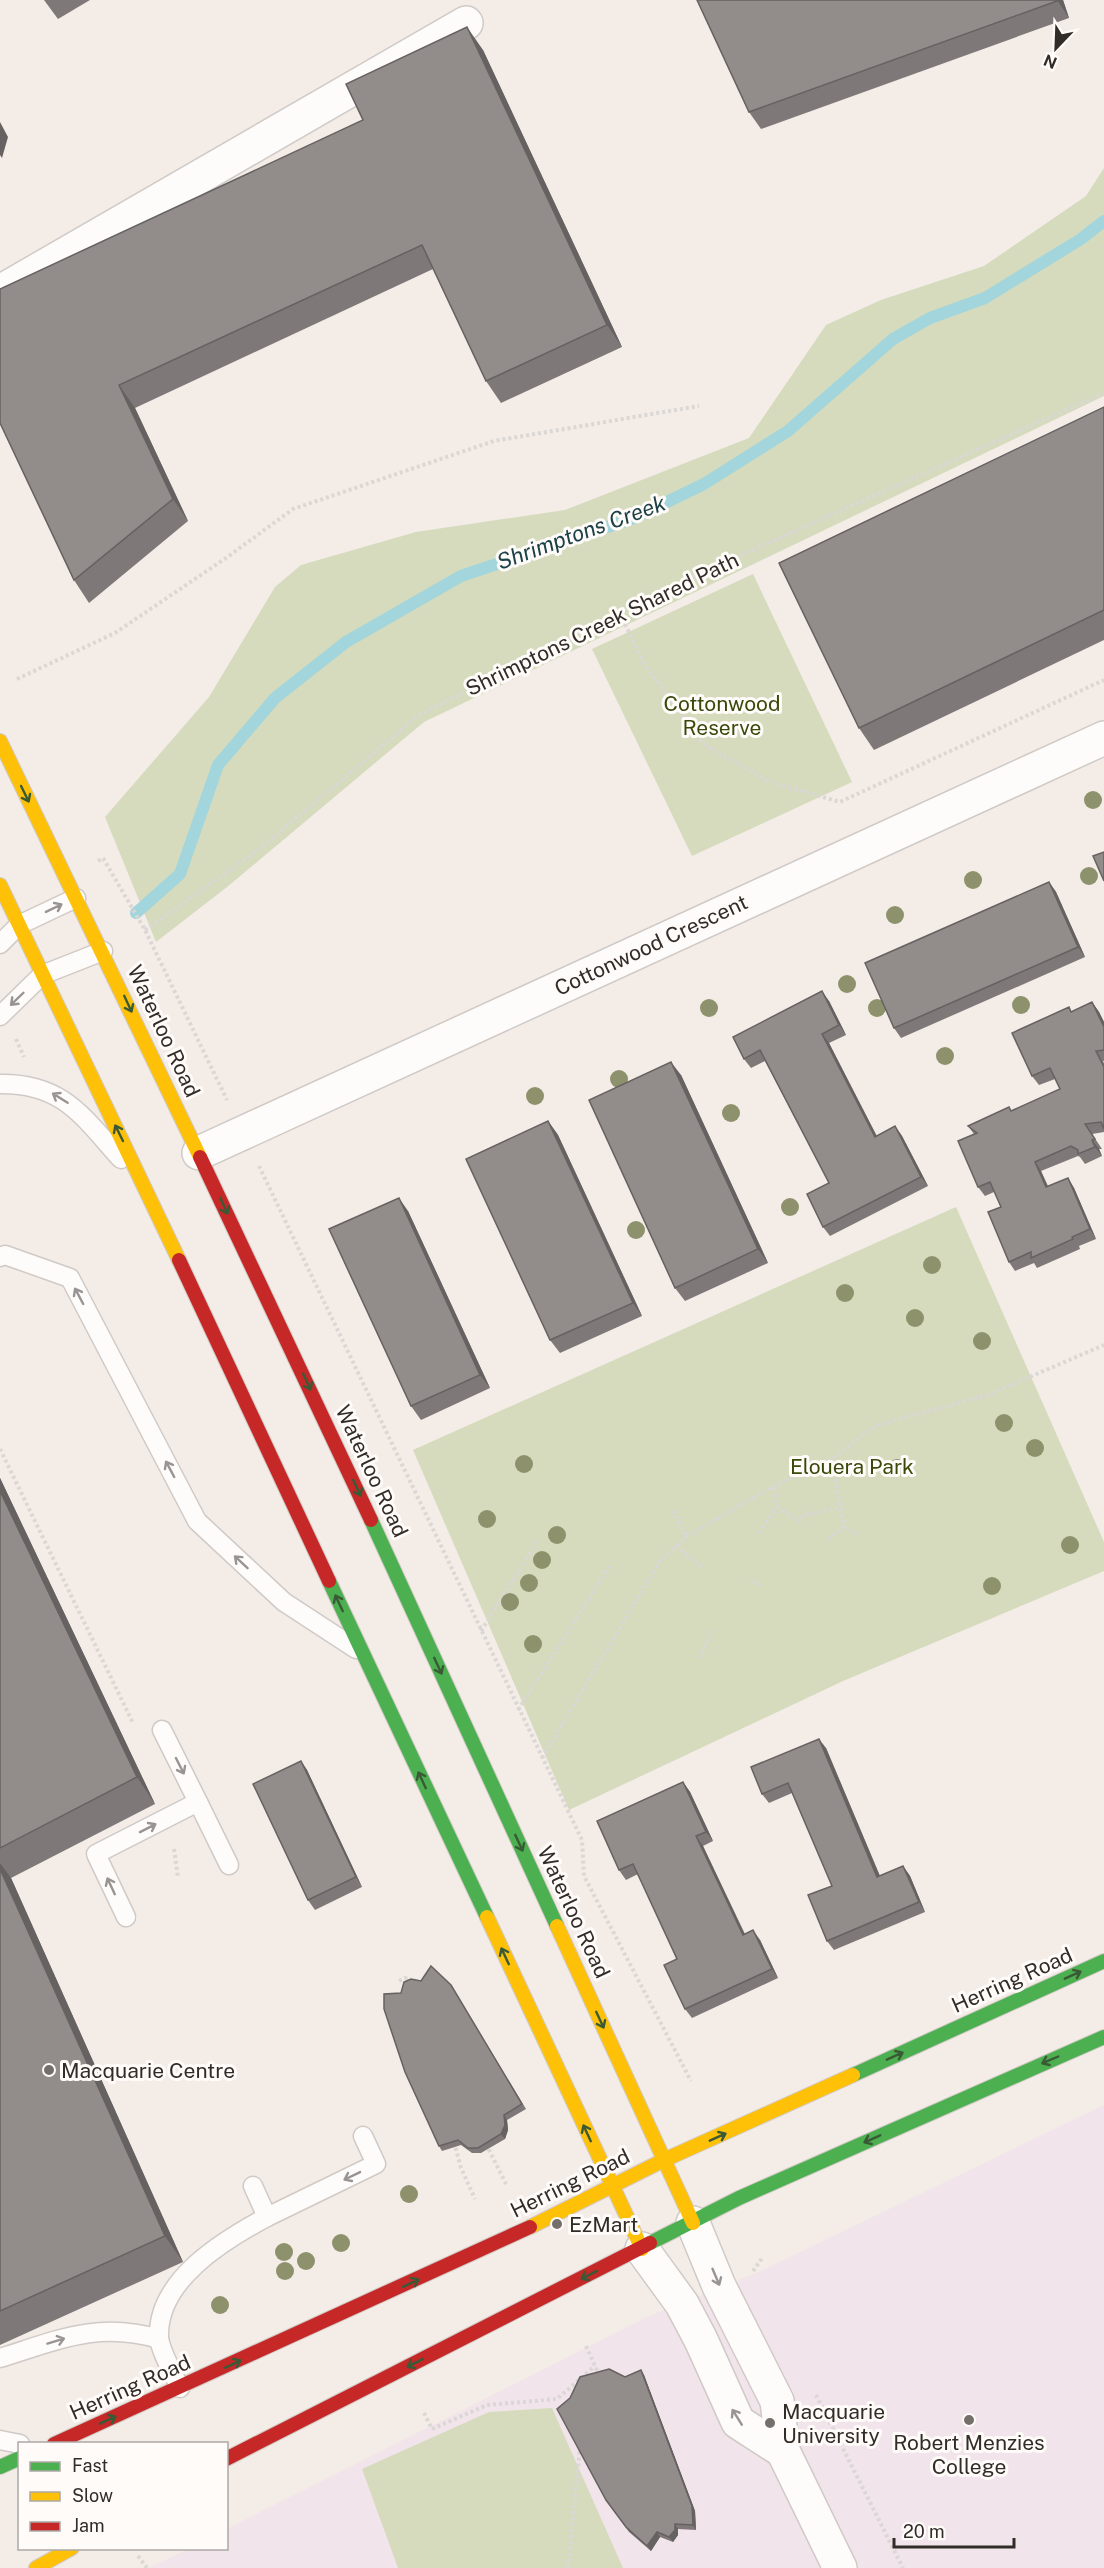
<svg xmlns="http://www.w3.org/2000/svg" width="1104" height="2568" font-family="'Public Sans',sans-serif">
	<style>
		.education { fill: #f1e4eb }
		.green { fill: #d5dbbc }
		.lines { fill: none; stroke-linecap: round; stroke-linejoin: round }
		.stream { stroke: #a2d5dc; stroke-width: 12 }
		.lane-casing { stroke: #d0cac6; stroke-width: 21 }
		.street-casing { stroke: #d0cac6; stroke-width: 36 }
		.fast-casing { stroke: #d0cac6; stroke-width: 16 }
		.slow-casing { stroke: #d0cac6; stroke-width: 16 }
		.jam-casing { stroke: #d0cac6; stroke-width: 16 }
		.path { stroke: #dad7d5; stroke-width: 4; stroke-dasharray: 3 3; stroke-linecap: butt }
		.lane { stroke: #fdfcfb; stroke-width: 18 }
		.street { stroke: #fdfcfb; stroke-width: 33 }
		.fast { stroke: #4caf50; stroke-width: 14 }
		.slow { stroke: #ffc107; stroke-width: 14 }
		.jam { stroke: #c62828; stroke-width: 14 }
		.tree { fill: #8d926d }
		.wall { fill: #7e7878 }
		.shaded-wall { fill: #666261 }
		.building { fill: #928c8b; stroke: #666261; stroke-width: 1.5 }
		.oneway { stroke: #3a5a36 }
		.oneway2 { stroke: #979492 }
		.poi-dot { fill: #756f6b; stroke: #fefbf9; stroke-width: 2 }
		.labels { text-anchor: middle; dominant-baseline: central; stroke-width: 6; stroke-linejoin: round; paint-order: stroke }
		.street-label { font-size: 21px; fill: #312c28; stroke: #fefbf9 }
		.park-label { font-size: 21px; fill: #39490a; stroke: #fefbf9 }
		.poi-label { font-size: 21px; fill: #312c28; stroke: #fefbf9; text-anchor: start }
		.water-label { font-size: 22px; font-style: italic; fill: #1c4146; stroke: #fefbf9 }
	</style>
	<rect width="100%" height="100%" fill="#f4ece7"/>
	<polygon class="education" points="1104,2105 1104,2568 149,2568 188,2549 226,2548 227,2529 647,2317 759,2272"/>
	<g class="green">
		<polygon points="1104,168 1104,396 424,722 227,887 156,942 105,817 209,697 275,587 301,565 416,532 565,510 749,438 826,325 881,300 984,266 1086,196"/>
		<polygon points="753,574 852,782 692,856 592,649"/>
		<polygon points="956,1207 1104,1542 1104,1571 843,1681 569,1810 413,1450"/>
		<polygon points="552,2408 623,2568 398,2568 362,2469 489,2412"/>
	</g>
	<g class="lines">
		<polyline class="stream" points="136,913 180,874 218,765 275,698 346,642 461,576 634,518 704,484 788,431 893,339 930,318 985,298 1081,239 1104,221"/>
		<defs>
			<g id="lane">
				<polyline points="0,944 19,925 76,898"/>
				<polyline points="0,1016 42,975 103,951"/>
				<path d="M0,1084C63,1083 83,1117 121,1159"/>
				<polyline points="0,1257 5,1255 70,1278 197,1521 284,1602 356,1649"/>
				<polyline points="162,1730 198,1802"/>
				<polyline points="126,1917 96,1854 198,1802 229,1865"/>
				<polyline points="253,2186 267,2217 376,2164 363,2136"/>
				<path d="M0,2358C58,2340 98,2321 159,2339"/>
				<path d="M180,2388C174,2375 160,2351 159,2337C157,2280 224,2240 267,2217"/>
				<polyline points="0,2440 20,2444"/>
			</g>
			<g id="street">
				<polyline points="0,292 466,23"/>
				<polyline points="199,1153 1104,738"/>
				<polyline points="693,2223 719,2286 777,2401 783,2451 840,2568"/>
				<polyline points="642,2249 682,2304 701,2340 738,2422 783,2451"/>
			</g>
			<g id="fast">
				<polyline points="371,1520 557,1926"/>
				<polyline points="329,1581 487,1917"/>
				<polyline points="853,2075 1104,1961"/>
				<polyline points="650,2243 739,2198 1104,2037"/>
				<polyline points="0,2467 20,2458"/>
			</g>
			<g id="slow">
				<polyline points="0,741 200,1157"/>
				<polyline points="0,885 179,1260"/>
				<polyline points="487,1917 642,2249"/>
				<polyline points="557,1926 693,2223"/>
				<polyline points="530,2227 664,2160 853,2075"/>
				<polyline points="36,2568 72,2548"/>
			</g>
			<g id="jam">
				<polyline points="200,1157 371,1520"/>
				<polyline points="179,1260 329,1581"/>
				<polyline points="54,2444 530,2227"/>
				<polyline points="226,2459 650,2243"/>
			</g>
		</defs>
		<use href="#lane" class="lane-casing"/>
		<use href="#street" class="street-casing"/>
		<use href="#fast" class="fast-casing"/>
		<use href="#slow" class="slow-casing"/>
		<use href="#jam" class="jam-casing"/>
		<g class="path">
			<polyline points="620,613 643,662 703,744 770,782 840,802 1104,680"/>
			<polyline points="17,679 115,633 226,558 293,509 494,441 699,406"/>
			<polyline points="98,861 103,858 145,930 227,1100"/>
			<polyline points="145,930 257,851 419,715 681,582 1104,393"/>
			<polyline points="16,1039 24,1057"/>
			<polyline points="259,1166 582,1840 584,1876 691,2081"/>
			<polyline points="0,1449 133,1723"/>
			<polyline points="777,1507 799,1521 803,1515 841,1507"/>
			<polyline points="673,1511 687,1536"/>
			<polyline points="844,1527 859,1535"/>
			<polyline points="759,1533 777,1507 774,1486"/>
			<polyline points="828,1539 844,1527 832,1459"/>
			<polyline points="676,1546 703,1567"/>
			<polyline points="751,1581 760,1585"/>
			<polyline points="481,1631 539,1539"/>
			<polyline points="699,1658 713,1630"/>
			<polyline points="518,1710 611,1564"/>
			<polyline points="542,1758 660,1561 687,1536 774,1486 832,1459 877,1425 988,1395 1104,1345"/>
			<polyline points="174,1849 178,1878"/>
			<polyline points="399,1981 410,1976"/>
			<polyline points="454,2142 461,2168 475,2199"/>
			<polyline points="486,2144 506,2184"/>
			<polyline points="753,2271 763,2257"/>
			<polyline points="586,2346 600,2377"/>
			<polyline points="816,2395 903,2568"/>
			<polyline points="424,2413 432,2429 487,2405 557,2399 595,2366"/>
			<polyline points="138,2556 147,2568"/>
			<polyline points="568,2568 580,2449"/>
		</g>
		<use href="#lane" class="lane"/>
		<use href="#street" class="street"/>
		<use href="#fast" class="fast"/>
		<use href="#slow" class="slow"/>
		<use href="#jam" class="jam"/>
	</g>
	<g class="tree">
		<circle cx="1093" cy="800" r="9"/>
		<circle cx="1089" cy="876" r="9"/>
		<circle cx="973" cy="880" r="9"/>
		<circle cx="895" cy="915" r="9"/>
		<circle cx="847" cy="984" r="9"/>
		<circle cx="1021" cy="1005" r="9"/>
		<circle cx="709" cy="1008" r="9"/>
		<circle cx="877" cy="1008" r="9"/>
		<circle cx="945" cy="1056" r="9"/>
		<circle cx="619" cy="1079" r="9"/>
		<circle cx="535" cy="1096" r="9"/>
		<circle cx="731" cy="1113" r="9"/>
		<circle cx="790" cy="1207" r="9"/>
		<circle cx="636" cy="1230" r="9"/>
		<circle cx="932" cy="1265" r="9"/>
		<circle cx="845" cy="1293" r="9"/>
		<circle cx="915" cy="1318" r="9"/>
		<circle cx="982" cy="1341" r="9"/>
		<circle cx="1004" cy="1423" r="9"/>
		<circle cx="1035" cy="1448" r="9"/>
		<circle cx="524" cy="1464" r="9"/>
		<circle cx="897" cy="1468" r="9"/>
		<circle cx="487" cy="1519" r="9"/>
		<circle cx="557" cy="1535" r="9"/>
		<circle cx="1070" cy="1545" r="9"/>
		<circle cx="542" cy="1560" r="9"/>
		<circle cx="529" cy="1583" r="9"/>
		<circle cx="992" cy="1586" r="9"/>
		<circle cx="510" cy="1602" r="9"/>
		<circle cx="533" cy="1644" r="9"/>
		<circle cx="409" cy="2194" r="9"/>
		<circle cx="341" cy="2243" r="9"/>
		<circle cx="284" cy="2252" r="9"/>
		<circle cx="306" cy="2261" r="9"/>
		<circle cx="285" cy="2271" r="9"/>
		<circle cx="220" cy="2305" r="9"/>
	</g>
	<g class="wall">
		<polygon points="44,0 90,0 58,19"/>
		<polygon points="697,0 1063,0 1069,18 761,129 749,112"/>
		<polygon points="483,50 622,347 501,403 486,381 433,269 135,408 188,521 89,603 74,580 0,423 363,120"/>
		<polygon points="1104,407 1104,640 874,750 859,728"/>
		<polygon points="1049,882 1056,892 1085,957 901,1038 894,1028"/>
		<polygon points="829,1001 846,1035 829,1043 876,1136 895,1126 902,1136 928,1186 830,1236 823,1227 829,1183 765,1061 751,1068 744,1059"/>
		<polygon points="1092,1002 1099,1012 1104,1022 1104,1061 1103,1061 1104,1063 1104,1132 1092,1134 1102,1149 1099,1149 1102,1156 1085,1164 1080,1157 1078,1156 1041,1171 1048,1186 1068,1178 1074,1188 1096,1239 1079,1246 1080,1249 1037,1268 1034,1263 1015,1271 1009,1262 1001,1207 994,1192 985,1196 978,1187 974,1134 968,1126 1012,1111 1060,1089 1055,1079 1039,1085 1032,1076 1072,1012"/>
		<polygon points="681,1075 768,1263 685,1301 675,1288"/>
		<polygon points="548,1121 558,1135 642,1316 560,1353 550,1340"/>
		<polygon points="408,1211 490,1388 421,1420 411,1406"/>
		<polygon points="0,1478 155,1804 11,1878 183,2262 0,2345"/>
		<polygon points="826,1748 880,1876 903,1866 910,1876 925,1912 834,1950 827,1941 832,1886 792,1793 769,1803 762,1794"/>
		<polygon points="301,1761 307,1770 362,1887 315,1910 308,1900"/>
		<polygon points="683,1782 690,1792 713,1841 703,1846 745,1934 760,1940 778,1978 692,2018 685,2009 677,1959 638,1874 626,1880 619,1870"/>
		<polygon points="454,1990 526,2109 507,2120 508,2130 505,2139 481,2153 472,2153 461,2145 442,2151 439,2146 401,1993"/>
		<polygon points="641,2370 644,2375 695,2511 696,2530 678,2529 678,2535 673,2542 660,2537 651,2551 629,2532 606,2500 625,2377"/>
	</g>
	<g class="shaded-wall">
		<polygon points="1057,0 1063,0 1069,18"/>
		<polygon points="467,27 483,50 622,347 607,325"/>
		<polygon points="0,122 8,137 2,158 0,155"/>
		<polygon points="119,385 135,408 188,521 173,499"/>
		<polygon points="1049,882 1056,892 1085,957 1078,947"/>
		<polygon points="822,991 829,1001 846,1035 839,1025"/>
		<polygon points="1092,1002 1099,1012 1104,1022 1104,1027"/>
		<polygon points="822,1034 829,1043 882,1146 875,1137"/>
		<polygon points="671,1062 681,1075 768,1263 758,1249"/>
		<polygon points="548,1121 558,1135 642,1316 633,1303"/>
		<polygon points="895,1126 902,1136 928,1186 921,1177"/>
		<polygon points="1092,1140 1099,1149 1102,1156 1095,1147"/>
		<polygon points="1035,1162 1041,1171 1052,1197 1046,1187"/>
		<polygon points="1068,1178 1074,1188 1096,1239 1090,1229"/>
		<polygon points="399,1198 408,1211 490,1388 480,1375"/>
		<polygon points="0,1478 155,1804 137,1777 0,1491"/>
		<polygon points="819,1739 826,1748 884,1886 877,1877"/>
		<polygon points="301,1761 307,1770 362,1887 356,1877"/>
		<polygon points="683,1782 690,1792 713,1841 706,1832"/>
		<polygon points="696,1836 703,1846 749,1944 743,1935"/>
		<polygon points="0,1863 11,1878 183,2262 165,2236 0,1869"/>
		<polygon points="903,1866 910,1876 925,1912 919,1902"/>
		<polygon points="753,1930 760,1940 778,1978 772,1969"/>
		<polygon points="504,2115 507,2120 508,2130 505,2139 501,2134"/>
		<polygon points="641,2370 644,2375 695,2511 696,2530 693,2525"/>
		<polygon points="675,2524 678,2529 678,2535 673,2542 669,2537"/>
		<polygon points="657,2532 660,2537 651,2551 647,2546"/>
	</g>
	<g class="building">
		<polygon points="697,0 1057,0 1057,1 749,112"/>
		<polygon points="467,27 607,325 486,381 422,245 119,385 173,499 74,580 0,423 0,289 363,120 346,84"/>
		<polygon points="1104,407 1104,610 859,728 779,563"/>
		<polygon points="1104,852 1104,881 1093,856"/>
		<polygon points="1049,882 1078,947 894,1028 865,963"/>
		<polygon points="822,991 839,1025 822,1034 875,1137 895,1126 921,1177 823,1227 807,1194 829,1183 760,1050 744,1059 733,1037"/>
		<polygon points="1092,1002 1104,1027 1104,1050 1096,1051 1104,1067 1104,1129 1101,1122 1085,1124 1095,1139 1092,1140 1095,1147 1078,1154 1078,1150 1071,1146 1035,1162 1046,1187 1068,1178 1090,1229 1072,1237 1073,1239 1031,1258 1031,1252 1009,1262 988,1212 1001,1207 990,1182 978,1187 958,1141 977,1133 968,1126 1009,1107 1011,1111 1060,1089 1050,1068 1032,1076 1012,1033 1069,1007 1071,1012"/>
		<polygon points="671,1062 758,1249 675,1288 589,1100"/>
		<polygon points="548,1121 633,1303 550,1340 466,1159"/>
		<polygon points="399,1198 480,1375 411,1406 329,1229"/>
		<polygon points="0,1491 137,1777 0,1848"/>
		<polygon points="819,1739 877,1877 903,1866 919,1902 827,1941 808,1895 832,1886 788,1783 762,1794 751,1767"/>
		<polygon points="301,1761 356,1877 308,1900 253,1784"/>
		<polygon points="683,1782 706,1832 696,1836 743,1935 753,1930 772,1969 685,2009 664,1965 677,1959 633,1864 619,1870 597,1821"/>
		<polygon points="0,1869 165,2236 0,2311"/>
		<polygon points="431,1966 451,1985 522,2104 504,2115 505,2125 501,2134 478,2148 468,2148 458,2140 439,2146 405,2072 384,2009 384,1994 401,1993 404,1982 411,1979 421,1981"/>
		<polygon points="609,2369 625,2377 641,2370 692,2506 693,2525 675,2524 675,2530 669,2537 657,2532 647,2546 626,2527 606,2500 557,2409 570,2398 580,2377"/>
	</g>
	<defs><path id="oneway-shaft" d="M-6 0H5M1.5-3L5.5 0L1.5 3" fill="none" stroke-width="1.6" stroke-linecap="round" stroke-linejoin="round" transform="scale(1.5)"/></defs>
	<g class="oneway">
		<use href="#oneway-shaft" transform="translate(25 794) rotate(64)"/>
		<use href="#oneway-shaft" transform="translate(128 1004) rotate(65)"/>
		<use href="#oneway-shaft" transform="translate(119 1133) rotate(-116)"/>
		<use href="#oneway-shaft" transform="translate(224 1206) rotate(65)"/>
		<use href="#oneway-shaft" transform="translate(307 1382) rotate(65)"/>
		<use href="#oneway-shaft" transform="translate(357 1488) rotate(65)"/>
		<use href="#oneway-shaft" transform="translate(339 1603) rotate(-115)"/>
		<use href="#oneway-shaft" transform="translate(438 1666) rotate(65)"/>
		<use href="#oneway-shaft" transform="translate(422 1780) rotate(-115)"/>
		<use href="#oneway-shaft" transform="translate(519 1843) rotate(65)"/>
		<use href="#oneway-shaft" transform="translate(505 1956) rotate(-115)"/>
		<use href="#oneway-shaft" transform="translate(1073 1975) rotate(-24)"/>
		<use href="#oneway-shaft" transform="translate(600 2020) rotate(65)"/>
		<use href="#oneway-shaft" transform="translate(895 2056) rotate(-24)"/>
		<use href="#oneway-shaft" transform="translate(1050 2060) rotate(157)"/>
		<use href="#oneway-shaft" transform="translate(587 2133) rotate(-115)"/>
		<use href="#oneway-shaft" transform="translate(718 2137) rotate(-24)"/>
		<use href="#oneway-shaft" transform="translate(872 2139) rotate(156)"/>
		<use href="#oneway-shaft" transform="translate(589 2275) rotate(153)"/>
		<use href="#oneway-shaft" transform="translate(411 2283) rotate(-25)"/>
		<use href="#oneway-shaft" transform="translate(415 2363) rotate(153)"/>
		<use href="#oneway-shaft" transform="translate(233 2364) rotate(-25)"/>
		<use href="#oneway-shaft" transform="translate(108 2420) rotate(-24)"/>
	</g>
	<g class="oneway2">
		<use href="#oneway-shaft" transform="translate(54 908) rotate(-26)"/>
		<use href="#oneway-shaft" transform="translate(17 999) rotate(136)"/>
		<use href="#oneway-shaft" transform="translate(60 1098) rotate(-148)"/>
		<use href="#oneway-shaft" transform="translate(79 1296) rotate(-118)"/>
		<use href="#oneway-shaft" transform="translate(170 1469) rotate(-118)"/>
		<use href="#oneway-shaft" transform="translate(241 1562) rotate(-137)"/>
		<use href="#oneway-shaft" transform="translate(180 1766) rotate(63)"/>
		<use href="#oneway-shaft" transform="translate(148 1828) rotate(-27)"/>
		<use href="#oneway-shaft" transform="translate(111 1886) rotate(-115)"/>
		<use href="#oneway-shaft" transform="translate(352 2176) rotate(154)"/>
		<use href="#oneway-shaft" transform="translate(716 2277) rotate(67)"/>
		<use href="#oneway-shaft" transform="translate(56 2341) rotate(-17)"/>
		<use href="#oneway-shaft" transform="translate(737 2417) rotate(-122)"/>
	</g>
	<g class="poi-dot">
		<circle cx="49" cy="2070" r="6"/>
		<circle cx="557" cy="2224" r="6"/>
		<circle cx="969" cy="2420" r="6"/>
		<circle cx="770" cy="2423" r="6"/>
	</g>
	<g class="labels">
		<g class="street-label">
			<text transform="translate(602 624) rotate(-26)">Shrimptons Creek Shared Path</text>
			<text transform="translate(651 945) rotate(-25)">Cottonwood Crescent</text>
			<text transform="translate(164 1031) rotate(65)">Waterloo Road</text>
			<text transform="translate(372 1471) rotate(65)">Waterloo Road</text>
			<text transform="translate(574 1912) rotate(65)">Waterloo Road</text>
			<text transform="translate(1012 1980) rotate(-24)">Herring Road</text>
			<text transform="translate(570 2183) rotate(-26)">Herring Road</text>
			<text transform="translate(130 2387) rotate(-24)">Herring Road</text>
		</g>
		<g class="park-label">
			<text x="722" y="703">Cottonwood<tspan x="722" dy="24">Reserve</tspan></text>
			<text x="852" y="1466">Elouera Park</text>
		</g>
		<g class="poi-label">
			<text x="61" y="2070">Macquarie Centre</text>
			<text x="569" y="2224">EzMart</text>
			<text x="782" y="2411">Macquarie<tspan x="782" dy="24">University</tspan></text>
			<text x="969" y="2442" text-anchor="middle">Robert Menzies<tspan x="969" dy="24">College</tspan></text>
		</g>
		<g class="water-label">
			<text transform="translate(581 532) rotate(-20)">Shrimptons Creek</text>
		</g>
	</g>
	<rect x="18" y="2442" width="210" height="108" fill="#fefbf9" stroke="#aca8a5" stroke-width="1.5"/>
	<rect x="30" y="2462" width="30" height="9" fill="#4caf50" stroke="#aca8a5" stroke-width="1.5"/>
	<text x="72" y="2472" font-size="18" fill="#312c28">Fast</text>
	<rect x="30" y="2492" width="30" height="9" fill="#ffc107" stroke="#aca8a5" stroke-width="1.5"/>
	<text x="72" y="2502" font-size="18" fill="#312c28">Slow</text>
	<rect x="30" y="2522" width="30" height="9" fill="#c62828" stroke="#aca8a5" stroke-width="1.5"/>
	<text x="72" y="2532" font-size="18" fill="#312c28">Jam</text>
	<g transform="translate(1056 48) rotate(203)" stroke="#fefbf9" stroke-width="4.5" paint-order="stroke">
	<path d="M0-4.5L10 22L0 15L-10 22Z" fill="#312c28"/>
	<text y="-9" font-size="16" font-weight="bold" text-anchor="middle" fill="#312c28">N</text>
	</g>
	<path d="M894 2538v9h120v-9" fill="none" stroke="#312c28" stroke-width="3"/>
	<text x="903" y="2538" font-size="18" fill="#312c28" stroke="#fefbf9" stroke-width="4.5" paint-order="stroke">20 m</text>
</svg>
